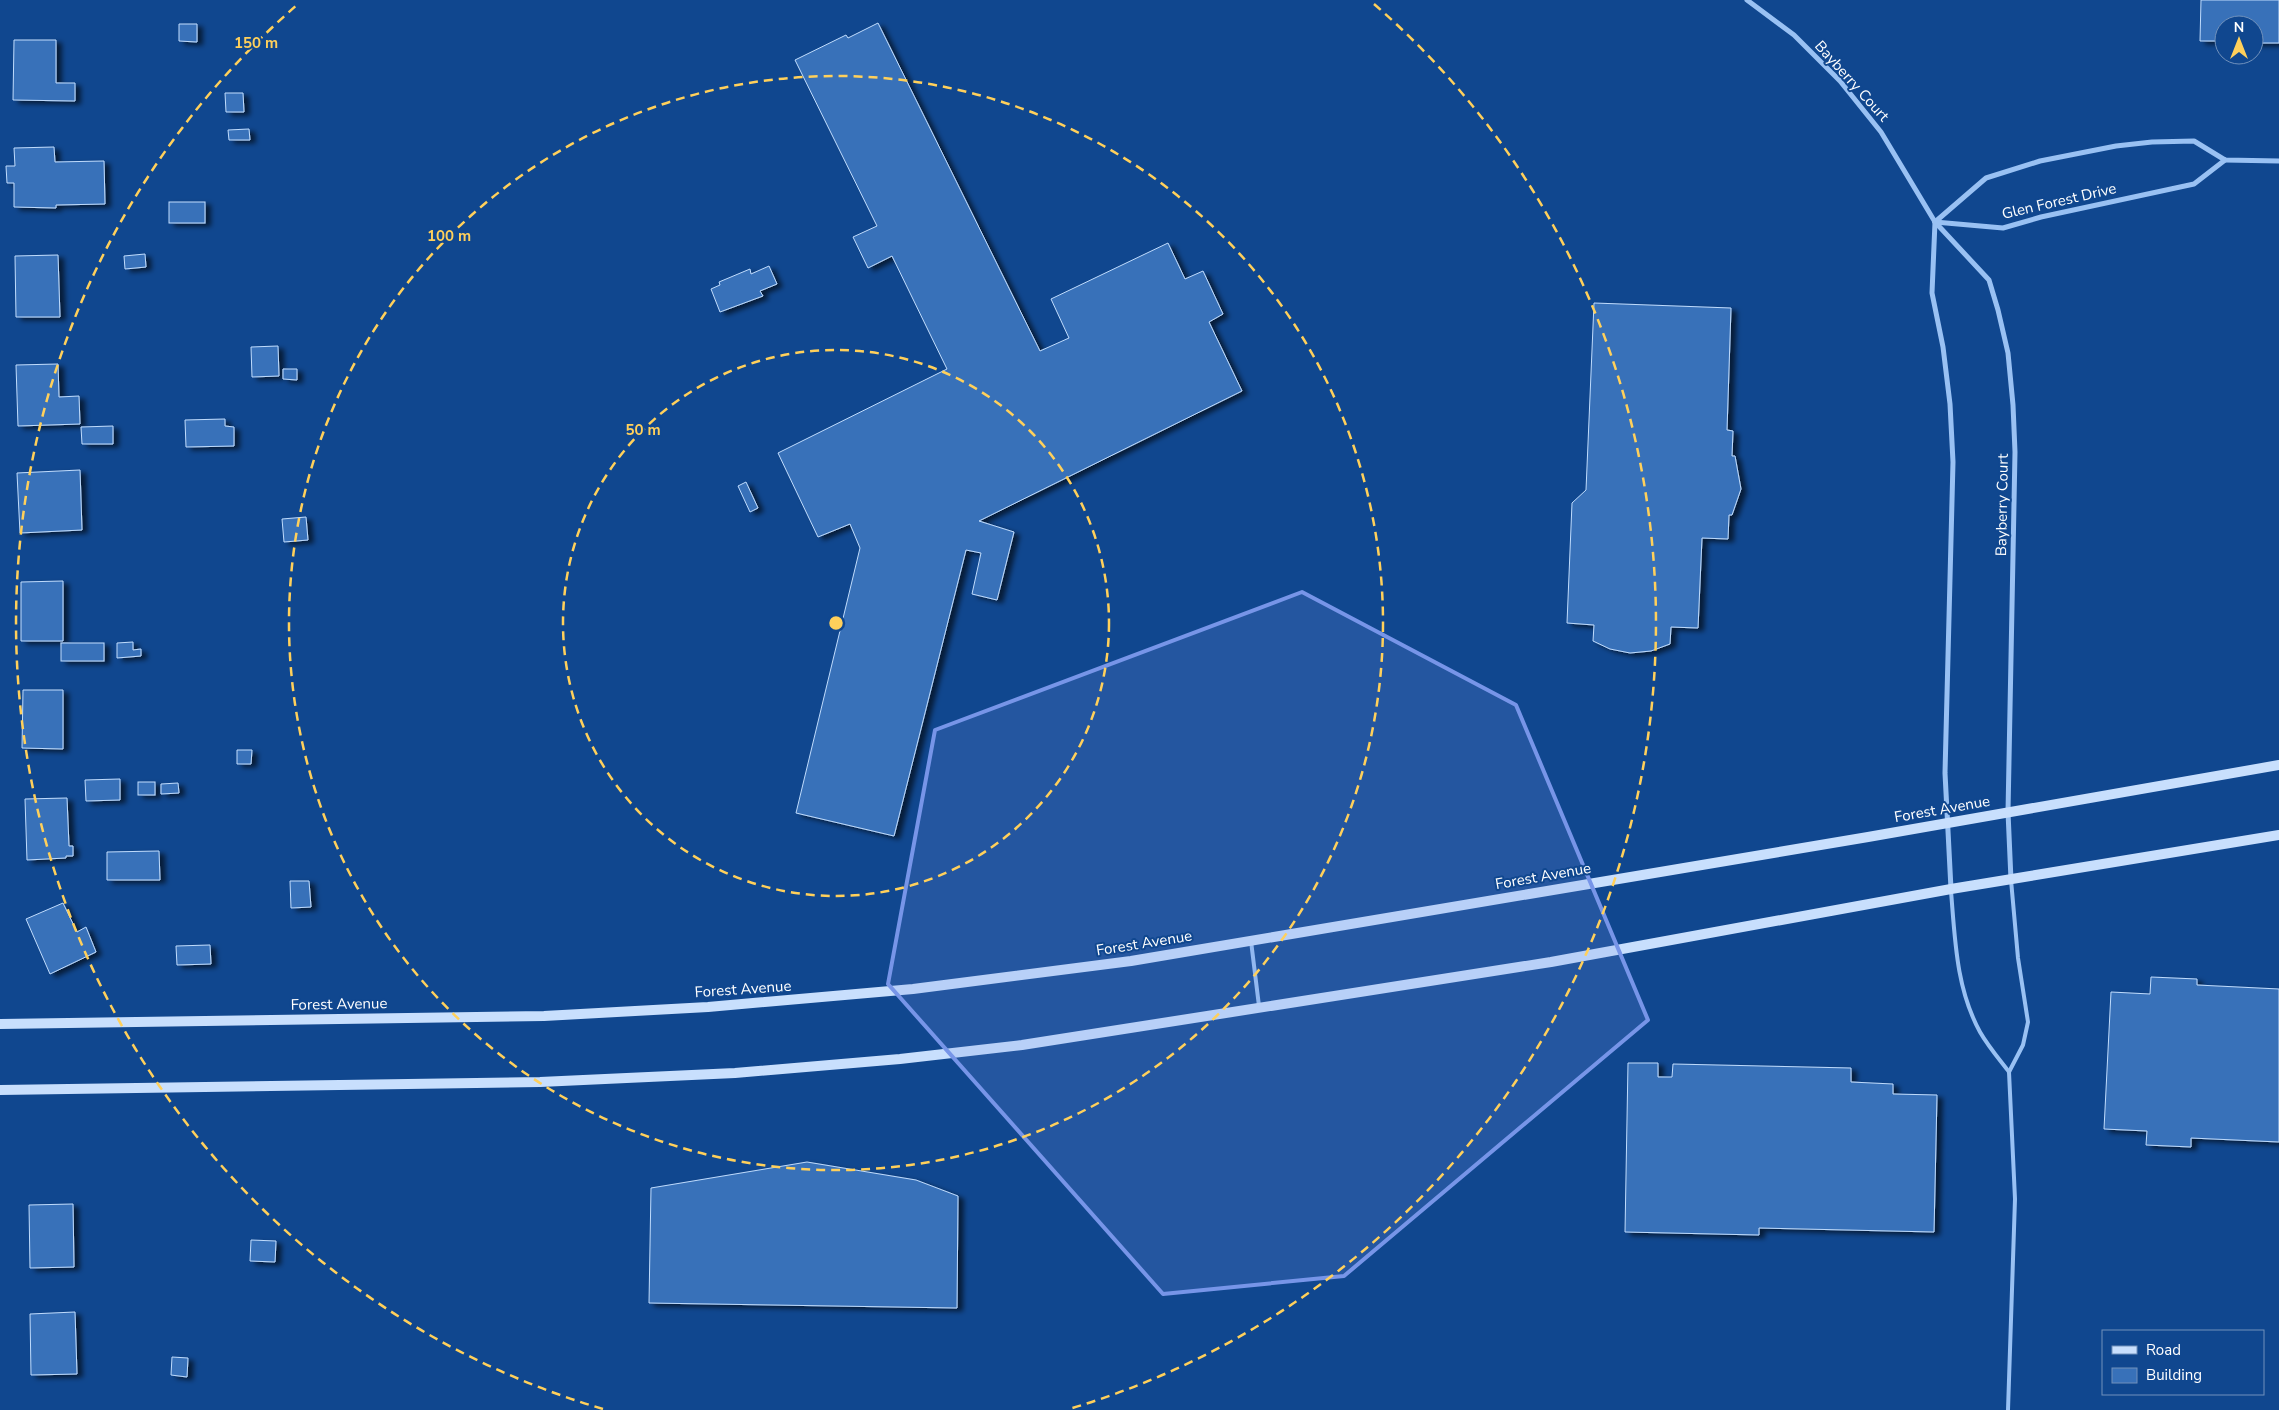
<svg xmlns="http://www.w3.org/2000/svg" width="2279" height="1410" font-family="'Nunito Sans',sans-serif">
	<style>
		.building { fill: #3871b9; stroke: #c0dcfd; filter: url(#shadow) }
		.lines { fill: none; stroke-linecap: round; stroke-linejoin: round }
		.service { stroke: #99c1f3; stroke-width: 4 }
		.minor { stroke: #99c1f3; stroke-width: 5 }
		.secondary { stroke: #c8dffd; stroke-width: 10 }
		.marked { fill: #7795e8; fill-opacity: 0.2; stroke: #7795e8; stroke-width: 4; stroke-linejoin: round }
		.ring { fill: none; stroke: #ffd05b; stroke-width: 2.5; stroke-dasharray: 9 6 }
		.labels { text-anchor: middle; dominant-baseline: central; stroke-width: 4; stroke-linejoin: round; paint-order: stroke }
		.street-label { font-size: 15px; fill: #fff; stroke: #10478f }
		.centre { fill: #ffd05b; stroke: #10478f; stroke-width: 2.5 }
		.ring-label { font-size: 15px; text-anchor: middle; font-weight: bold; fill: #ffd05b; stroke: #10478f; stroke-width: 4; stroke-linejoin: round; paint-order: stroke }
	</style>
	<defs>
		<filter id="shadow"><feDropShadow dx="5.5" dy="3" stdDeviation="2.5" flood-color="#0009"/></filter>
	</defs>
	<rect width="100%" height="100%" fill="#10478f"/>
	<g class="building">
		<polygon points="2201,0 2279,0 2279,43 2254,43 2254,25 2224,25 2224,41 2200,41"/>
		<polygon points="878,23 1040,351 1069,338 1051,299 1168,243 1185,279 1203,271 1223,314 1209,322 1242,391 979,521 1014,532 997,600 972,594 981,553 966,550 894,836 796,813 860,548 850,524 818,537 778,453 947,369 892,256 868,268 853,237 877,226 795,60 846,35 848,38"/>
		<polygon points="179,24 197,24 197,42 179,41"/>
		<polygon points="14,40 56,40 56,83 75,83 75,101 13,100"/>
		<polygon points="225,93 243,93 244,112 226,112"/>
		<polygon points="249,129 250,140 229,140 228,130"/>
		<polygon points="54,147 55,162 104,161 105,204 56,205 56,208 14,207 14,183 7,183 6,166 15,166 14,148"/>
		<rect x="169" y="202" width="36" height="21"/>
		<polygon points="145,254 146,267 125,269 124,256"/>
		<polygon points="58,255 60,317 16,317 15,256"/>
		<polygon points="769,266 777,284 760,291 763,296 720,312 711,289 720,285 719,282 750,269 751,274"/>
		<polygon points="1594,303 1731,308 1727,430 1733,431 1732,456 1735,456 1741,489 1732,515 1729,515 1728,539 1702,538 1698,628 1671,627 1670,644 1651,651 1630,653 1610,649 1593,641 1594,625 1567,623 1572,503 1586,490"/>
		<polygon points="278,346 279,376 252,377 251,347"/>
		<polygon points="58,364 59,397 79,396 80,424 18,426 16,365"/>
		<polygon points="283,369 297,369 297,380 283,379"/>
		<polygon points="225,419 225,426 234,427 234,446 186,447 185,420"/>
		<polygon points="113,426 113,444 82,444 81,427"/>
		<polygon points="80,470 82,530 20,533 17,473"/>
		<polygon points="746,482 758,508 750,512 738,486"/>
		<polygon points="306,517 308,540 284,542 282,519"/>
		<polygon points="63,581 63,641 21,641 21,582"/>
		<polygon points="133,642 133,650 141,649 141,656 117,658 117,643"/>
		<rect x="61" y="643" width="43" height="18"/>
		<polygon points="23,690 63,690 63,749 22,748"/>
		<polygon points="237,750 252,750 251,764 237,764"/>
		<polygon points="120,779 120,800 86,801 85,780"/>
		<rect x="138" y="782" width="17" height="13"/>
		<polygon points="178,783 179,793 161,794 161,784"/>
		<polygon points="67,798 69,846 73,846 73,856 66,856 66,858 27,860 25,799"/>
		<polygon points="159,851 160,880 107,880 107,852"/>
		<polygon points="290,881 309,881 311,907 291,908"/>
		<polygon points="63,903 77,932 86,927 96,952 50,974 26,919"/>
		<polygon points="210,945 211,964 177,965 176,946"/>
		<polygon points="2151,977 2197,979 2197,985 2279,989 2279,1142 2191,1138 2191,1147 2146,1145 2147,1131 2104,1129 2111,992 2150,994"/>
		<polygon points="1628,1063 1658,1063 1658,1077 1672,1077 1673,1064 1851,1068 1851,1082 1893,1084 1893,1094 1937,1095 1934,1232 1759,1228 1759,1235 1625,1232"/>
		<polygon points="807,1162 916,1180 958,1196 957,1308 649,1303 651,1188"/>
		<polygon points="73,1204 74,1267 30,1268 29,1205"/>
		<polygon points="251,1240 276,1241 275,1262 250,1261"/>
		<polygon points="75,1312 77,1374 31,1375 30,1314"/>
		<polygon points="172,1357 188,1358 187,1377 171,1375"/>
	</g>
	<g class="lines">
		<g class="service">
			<path d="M1951,891C1955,939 1956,988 1980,1032C1988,1046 1999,1059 2009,1072"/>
			<polyline points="1251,941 1259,1006"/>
			<polyline points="2008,1410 2015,1199 2009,1072 2023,1045 2028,1022 2018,958 2011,880"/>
		</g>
		<g class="minor">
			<polyline points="1747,0 1794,35 1840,81 1881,132 1935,222 1989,280 1998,310 2008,353 2013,405 2015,452 2008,812 2011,880"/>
			<polyline points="1935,222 1932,293 1943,347 1950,404 1953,462 1945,773 1951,889"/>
			<polyline points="1935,222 1986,178 2040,161 2116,146 2152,142 2194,141 2225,160 2279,161"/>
			<polyline points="1935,222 2003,228 2041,217 2194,184 2225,160"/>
		</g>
		<g class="secondary">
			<polyline points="0,1024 544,1016 708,1007 913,989 1131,961 1868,837 2279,765"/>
			<polyline points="0,1090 540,1082 735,1073 900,1059 1022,1045 1551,962 1951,889 2279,835"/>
		</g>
	</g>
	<path class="marked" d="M1302,592L1516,705L1648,1020L1344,1276L1163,1294L888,984L935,730Z"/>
	<g class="ring">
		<circle cx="836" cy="623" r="273"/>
		<circle cx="836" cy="623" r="547"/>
		<path d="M603 1409A820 820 0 0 1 298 4M1374 4A820 820 0 0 1 1069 1409"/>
	</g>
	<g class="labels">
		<g class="street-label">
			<text transform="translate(1852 81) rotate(48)">Bayberry Court</text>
			<text transform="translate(2059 201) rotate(-13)">Glen Forest Drive</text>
			<text transform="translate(2002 505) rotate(-89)">Bayberry Court</text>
			<text transform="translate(1942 809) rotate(-10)">Forest Avenue</text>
			<text transform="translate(1543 876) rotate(-10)">Forest Avenue</text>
			<text transform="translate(1144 943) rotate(-9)">Forest Avenue</text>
			<text transform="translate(743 989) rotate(-4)">Forest Avenue</text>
			<text transform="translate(339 1004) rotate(-1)">Forest Avenue</text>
		</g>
	</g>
	<circle cx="836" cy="623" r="8" class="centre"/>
	<g class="ring-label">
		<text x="256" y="48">150 m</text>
		<text x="449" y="241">100 m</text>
		<text x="643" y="435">50 m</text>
	</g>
	<rect x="2102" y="1330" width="162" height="65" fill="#10478f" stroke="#7091bc"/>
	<rect x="2112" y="1346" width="25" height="8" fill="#c8dffd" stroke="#7091bc"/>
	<text x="2146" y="1355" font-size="15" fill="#ffffff">Road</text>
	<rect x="2112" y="1368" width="25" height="15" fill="#3871b9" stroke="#7091bc"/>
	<text x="2146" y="1380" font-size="15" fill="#ffffff">Building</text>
	<g transform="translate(2239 40)"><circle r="24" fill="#10478f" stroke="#7091bc"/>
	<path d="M0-4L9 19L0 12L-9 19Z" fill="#ffd05b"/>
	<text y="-8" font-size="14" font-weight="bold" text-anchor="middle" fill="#ffffff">N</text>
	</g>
</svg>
